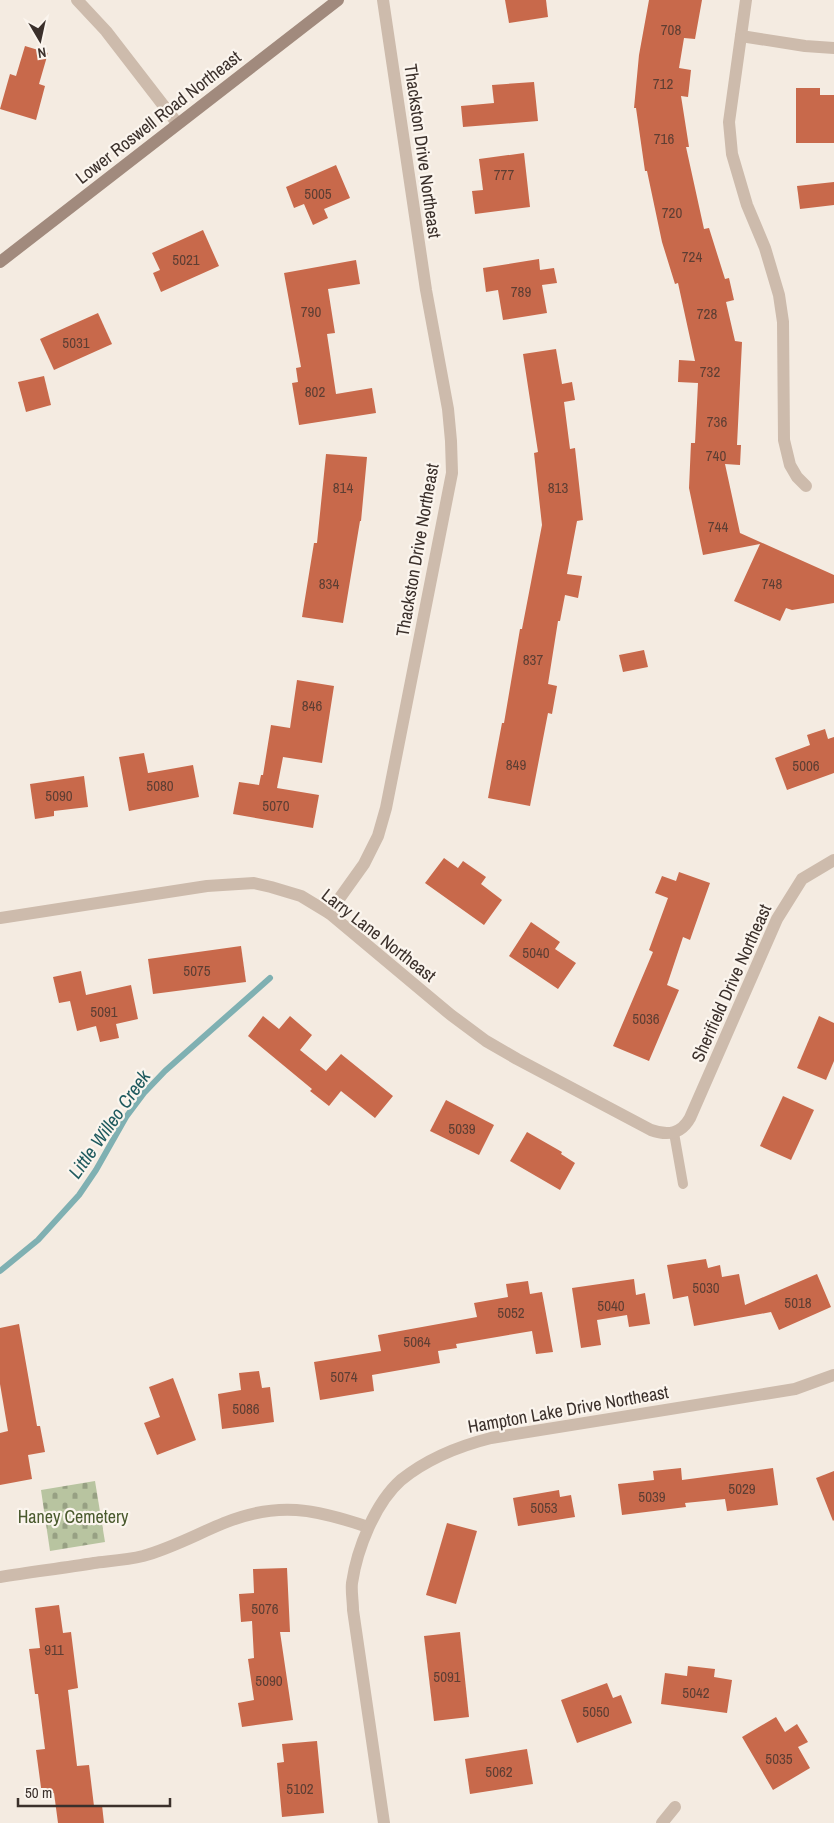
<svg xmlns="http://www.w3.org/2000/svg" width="834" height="1823" font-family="'Archivo Narrow',sans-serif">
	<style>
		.cemetery { fill: url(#cemetery-stones) }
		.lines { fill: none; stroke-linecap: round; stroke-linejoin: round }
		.stream { stroke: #7fb0b2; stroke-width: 6 }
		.building { fill: #c8694b }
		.lane { stroke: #cdbbac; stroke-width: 10 }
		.street { stroke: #cdbbac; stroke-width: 12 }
		.secondary { stroke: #a18a7d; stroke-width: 12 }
		.labels { text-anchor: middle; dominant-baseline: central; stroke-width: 4.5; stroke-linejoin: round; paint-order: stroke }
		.number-label { font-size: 15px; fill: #5e3e33 }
		.street-label { font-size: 18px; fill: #3b302b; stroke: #fbf5ee }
		.park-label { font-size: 18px; fill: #4a5a2e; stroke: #fbf5ee }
		.water-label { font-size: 19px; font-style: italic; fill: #1f5a5e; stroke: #fbf5ee }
	</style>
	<defs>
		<pattern id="cemetery-stones" width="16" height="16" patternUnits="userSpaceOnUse" patternTransform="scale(1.25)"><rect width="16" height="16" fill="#b8c4a0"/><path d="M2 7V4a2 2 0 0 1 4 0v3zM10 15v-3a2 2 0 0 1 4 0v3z" fill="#97a083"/></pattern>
	</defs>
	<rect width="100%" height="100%" fill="#f4ebe1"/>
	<polygon class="cemetery" points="95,1481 105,1542 50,1551 41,1490"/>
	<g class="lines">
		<polyline class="stream" points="0,1271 38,1240 79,1195 96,1170 126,1117 144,1093 165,1071 270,978"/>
	</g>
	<g class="building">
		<polygon points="505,0 546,0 548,17 509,23"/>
		<polygon points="649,0 702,0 695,39 684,38 679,68 691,70 688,97 681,96 689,147 686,147 704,229 709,228 725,279 729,278 734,300 726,302 735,341 742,342 737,445 741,445 740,465 725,464 740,533 834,575 834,603 792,610 786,608 780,621 734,601 760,544 703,555 689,488 691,443 695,443 698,383 678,382 679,360 695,361 678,283 675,284 662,242 647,171 645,171 636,108 634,108 639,55"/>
		<polygon points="25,46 48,53 39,84 45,86 36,120 0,109 10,74 16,76"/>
		<polygon points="534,82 538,121 463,127 461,106 494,103 492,85"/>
		<polygon points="796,88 820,88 820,95 834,95 834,143 796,143"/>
		<polygon points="524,153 530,207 475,214 472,191 483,190 479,159"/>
		<polygon points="336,165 350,198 324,209 328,218 313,225 304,204 294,208 286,187"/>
		<polygon points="834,182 834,205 800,209 797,186"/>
		<polygon points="203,230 219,266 161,292 153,273 160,270 152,253"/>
		<polygon points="539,259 540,270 554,268 557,283 542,285 547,313 503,320 498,290 486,292 483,268"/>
		<polygon points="356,260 360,284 328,289 335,333 327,334 336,394 372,388 376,413 299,425 292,383 298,382 296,368 301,367 284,273"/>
		<polygon points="98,313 112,344 54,370 40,339"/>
		<polygon points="556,349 562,384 572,382 575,400 564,402 570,449 575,448 583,520 577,521 567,574 582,576 578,598 565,595 560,621 558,621 548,684 557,686 552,714 548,713 530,806 488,798 502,723 504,723 520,629 522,629 542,525 534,453 538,452 523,354"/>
		<polygon points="44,376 51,405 26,412 18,382"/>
		<polygon points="326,454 367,457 361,521 360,521 343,623 302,617 314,543 317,543"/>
		<polygon points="644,650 648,667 623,672 619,655"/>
		<polygon points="297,680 334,686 322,763 283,757 277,788 319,795 313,828 233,814 239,782 259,785 261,775 263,775 271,725 290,728"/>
		<polygon points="825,729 828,739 834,737 834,773 787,790 775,758 810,745 807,735"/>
		<polygon points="144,753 148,773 193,765 199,797 129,811 119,757"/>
		<polygon points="84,776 88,807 54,811 54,816 35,819 30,784"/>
		<polygon points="444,858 458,868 463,861 486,877 481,884 502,900 484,925 425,883"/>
		<polygon points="679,872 710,883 690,940 683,937 667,985 679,990 649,1061 613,1046 653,952 649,950 668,898 655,893 662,876 676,881"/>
		<polygon points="531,922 560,942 555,949 576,963 558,989 509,956"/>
		<polygon points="241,946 246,982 153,994 148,959"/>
		<polygon points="81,971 86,995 131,985 138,1019 116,1024 119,1038 100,1042 96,1026 77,1031 70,1001 59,1003 53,977"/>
		<polygon points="263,1016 279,1029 290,1016 312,1035 300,1050 326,1071 341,1054 393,1096 375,1118 341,1091 329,1106 310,1091 312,1089 248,1036"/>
		<polygon points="819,1016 834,1023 834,1061 826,1080 797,1068"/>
		<polygon points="783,1096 814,1110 791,1160 760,1146"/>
		<polygon points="446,1100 494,1125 479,1155 430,1131"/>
		<polygon points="527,1132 562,1152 561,1154 575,1163 560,1190 510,1161"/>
		<polygon points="706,1259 708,1268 720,1265 722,1277 739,1274 745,1305 817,1274 831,1307 779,1330 771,1312 694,1326 688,1296 673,1299 667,1265"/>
		<polygon points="634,1279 636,1295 645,1293 650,1324 629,1327 627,1315 597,1320 601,1345 581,1348 572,1288"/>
		<polygon points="528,1281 530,1294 542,1292 553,1352 536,1354 532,1331 456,1344 457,1348 438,1351 440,1363 372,1375 374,1391 320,1400 314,1362 381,1351 378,1335 477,1317 474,1303 508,1297 506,1284"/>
		<polygon points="19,1324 37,1426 40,1426 45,1452 28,1455 32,1479 0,1485 0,1433 8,1431 0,1384 0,1328"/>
		<polygon points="259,1371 262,1388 270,1387 274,1422 222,1429 218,1394 241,1390 239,1373"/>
		<polygon points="173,1378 196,1440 157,1455 144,1423 160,1417 149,1387"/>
		<polygon points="681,1468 682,1480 773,1468 778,1505 727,1511 725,1499 685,1503 686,1507 622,1515 618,1484 654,1480 653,1471"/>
		<polygon points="834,1471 834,1520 833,1521 816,1478"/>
		<polygon points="559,1490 560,1497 571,1495 575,1517 518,1526 513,1498"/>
		<polygon points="447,1523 477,1531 456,1604 426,1595"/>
		<polygon points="287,1568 290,1632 280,1632 293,1720 242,1727 238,1703 254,1700 248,1659 254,1658 252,1621 241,1622 239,1594 254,1593 253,1569"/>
		<polygon points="59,1605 63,1633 71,1632 78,1688 68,1690 77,1766 89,1765 94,1806 102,1805 104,1823 58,1823 54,1793 42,1795 36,1750 45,1749 38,1694 35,1694 29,1649 40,1648 35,1608"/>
		<polygon points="460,1632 469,1717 434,1721 424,1636"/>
		<polygon points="688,1666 715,1669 714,1677 732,1680 727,1713 661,1704 665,1673 687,1676"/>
		<polygon points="607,1683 613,1698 621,1695 632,1723 577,1743 561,1700"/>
		<polygon points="776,1717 785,1732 797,1724 808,1742 798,1747 810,1768 773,1790 742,1737"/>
		<polygon points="317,1741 324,1813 282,1817 277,1763 284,1762 282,1744"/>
		<polygon points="527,1749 533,1784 470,1794 465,1759"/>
	</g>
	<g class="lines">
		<polyline class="lane" points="674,1133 683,1184"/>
		<g class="street">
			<polyline points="77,0 106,31 177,123"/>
			<polyline points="746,0 729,122 732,154 747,205 765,248 779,295 783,322 784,440 790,465 797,477 806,486"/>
			<polyline points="741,36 805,46 834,48"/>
			<polyline points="329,913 364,864 378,836 386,808 452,473 451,441 448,409 426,290 383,0"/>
			<path d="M0,918L207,886L254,883L271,887L301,896L329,913L451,1015L486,1041L517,1059L651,1130C668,1136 681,1134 690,1118L777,919L802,879L834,860"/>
			<path d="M0,1577C31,1572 63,1568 94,1563C110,1561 127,1560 143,1556C172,1548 197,1534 224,1523C278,1501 315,1509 368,1527"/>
			<path d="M384,1823L353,1610C353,1601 351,1591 352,1583C357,1549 375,1503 401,1480C427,1459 459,1446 491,1438L795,1389L834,1375"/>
			<polyline points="662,1823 675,1807"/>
		</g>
		<polyline class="secondary" points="0,262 338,0"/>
	</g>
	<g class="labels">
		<g class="number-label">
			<text x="671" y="29">708</text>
			<text x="663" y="83">712</text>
			<text x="664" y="138">716</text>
			<text x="504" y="174">777</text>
			<text x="318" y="193">5005</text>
			<text x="672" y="212">720</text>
			<text x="692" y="256">724</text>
			<text x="186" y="259">5021</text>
			<text x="521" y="291">789</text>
			<text x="311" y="311">790</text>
			<text x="707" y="313">728</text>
			<text x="76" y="342">5031</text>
			<text x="710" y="371">732</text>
			<text x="315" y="391">802</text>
			<text x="717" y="421">736</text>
			<text x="716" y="455">740</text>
			<text x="343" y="487">814</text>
			<text x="558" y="487">813</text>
			<text x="718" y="526">744</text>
			<text x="329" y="583">834</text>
			<text x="772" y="583">748</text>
			<text x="533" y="659">837</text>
			<text x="312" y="705">846</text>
			<text x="516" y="764">849</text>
			<text x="806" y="765">5006</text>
			<text x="160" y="785">5080</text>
			<text x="59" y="795">5090</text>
			<text x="276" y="805">5070</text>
			<text x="536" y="952">5040</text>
			<text x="197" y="970">5075</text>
			<text x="104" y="1011">5091</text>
			<text x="646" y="1018">5036</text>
			<text x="462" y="1128">5039</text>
			<text x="706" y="1287">5030</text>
			<text x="798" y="1302">5018</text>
			<text x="611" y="1305">5040</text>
			<text x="511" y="1312">5052</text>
			<text x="417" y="1341">5064</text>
			<text x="344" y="1376">5074</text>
			<text x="246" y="1408">5086</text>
			<text x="742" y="1488">5029</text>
			<text x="652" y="1496">5039</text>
			<text x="544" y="1507">5053</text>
			<text x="265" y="1608">5076</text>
			<text x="54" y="1649">911</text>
			<text x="447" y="1676">5091</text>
			<text x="269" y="1680">5090</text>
			<text x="696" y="1692">5042</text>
			<text x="596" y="1711">5050</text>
			<text x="779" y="1758">5035</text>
			<text x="499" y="1771">5062</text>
			<text x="300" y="1788">5102</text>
		</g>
		<g class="street-label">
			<text transform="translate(158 117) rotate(-38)">Lower Roswell Road Northeast</text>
			<text transform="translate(423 151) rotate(82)">Thackston Drive Northeast</text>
			<text transform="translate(417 550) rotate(-80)">Thackston Drive Northeast</text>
			<text transform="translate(379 935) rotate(38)">Larry Lane Northeast</text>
			<text transform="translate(731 983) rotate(-66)">Sherifield Drive Northeast</text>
			<text transform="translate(568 1409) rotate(-10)">Hampton Lake Drive Northeast</text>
		</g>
		<g class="park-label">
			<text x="73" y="1516">Haney Cemetery</text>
		</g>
		<g class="water-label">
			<text transform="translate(109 1124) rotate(-55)">Little Willeo Creek</text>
		</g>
	</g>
	<g transform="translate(40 40) rotate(171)" stroke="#fbf5ee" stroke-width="4" paint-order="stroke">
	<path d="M0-4L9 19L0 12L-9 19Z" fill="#3b302b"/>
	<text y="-8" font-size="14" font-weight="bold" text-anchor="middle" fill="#3b302b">N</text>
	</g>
	<path d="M18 1798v8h152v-8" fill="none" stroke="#3b302b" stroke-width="2.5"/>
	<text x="25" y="1798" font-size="15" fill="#3b302b" stroke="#fbf5ee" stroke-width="4" paint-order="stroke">50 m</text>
</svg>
